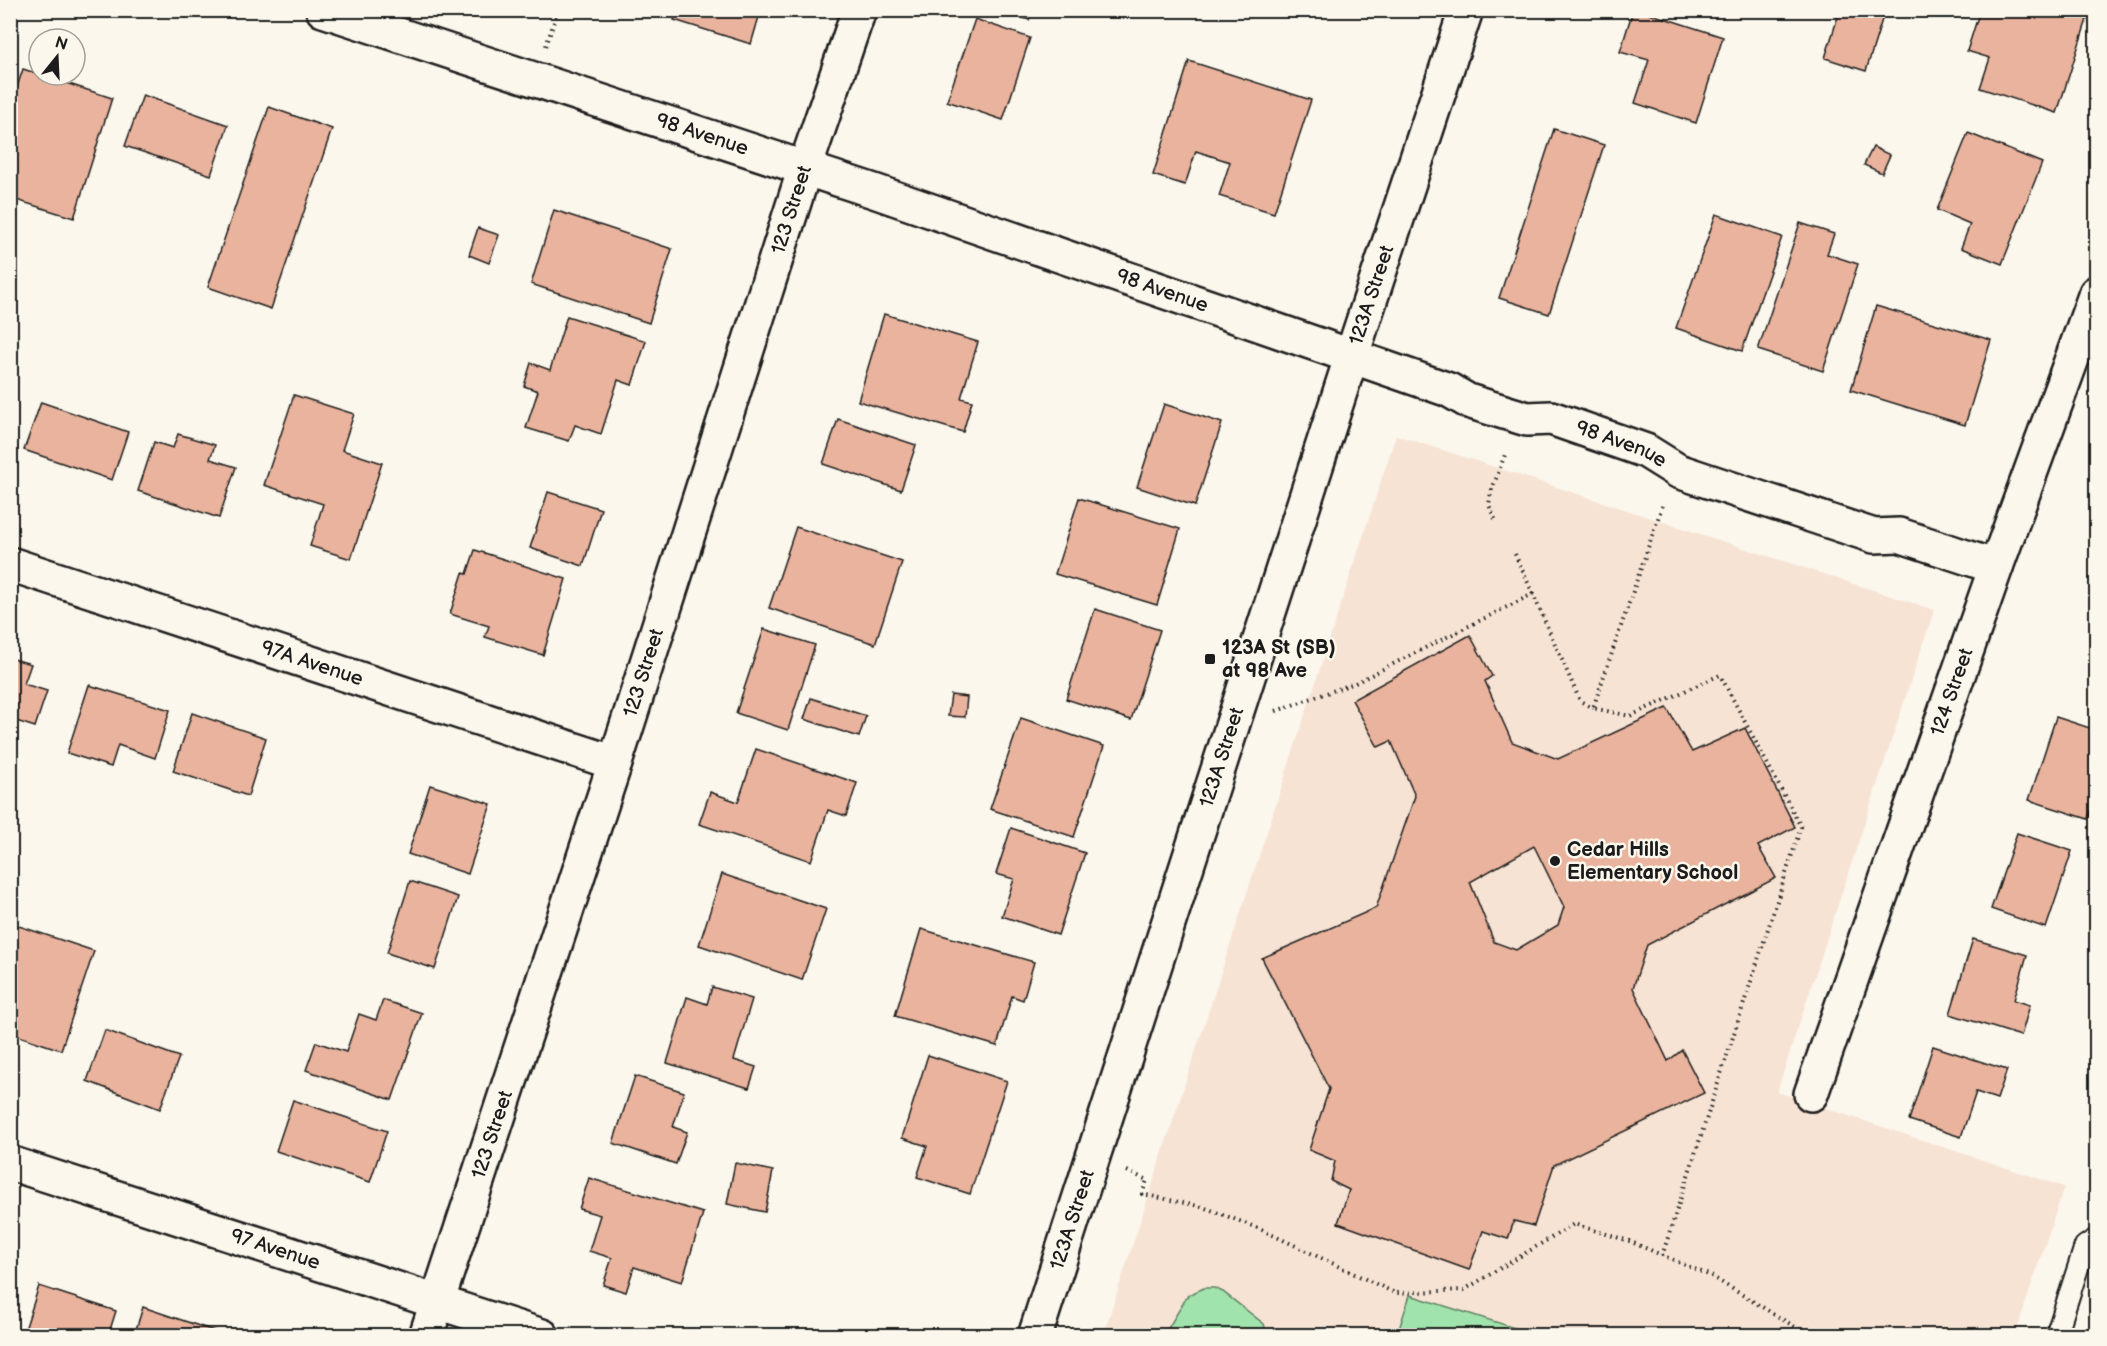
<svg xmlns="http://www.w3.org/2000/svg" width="2107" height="1346" font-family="'Balsamiq Sans',sans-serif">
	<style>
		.built { fill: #f6e3d4 }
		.green { fill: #a1e3ad; stroke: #5e8064; stroke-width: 1.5 }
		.building { fill: #e9b39d; stroke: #1c1c1c; stroke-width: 1.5; fill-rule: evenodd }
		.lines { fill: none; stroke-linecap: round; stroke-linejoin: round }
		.lane-casing { stroke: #1c1c1c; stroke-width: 24 }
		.street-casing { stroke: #1c1c1c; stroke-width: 38 }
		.secondary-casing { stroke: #1c1c1c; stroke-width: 38 }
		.path { stroke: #1c1c1c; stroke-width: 4; stroke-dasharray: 1.5 4.5; stroke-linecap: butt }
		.lane { stroke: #fbf7ec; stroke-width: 20 }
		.street { stroke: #fbf7ec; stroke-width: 33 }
		.secondary { stroke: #fbf7ec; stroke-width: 33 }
		.poi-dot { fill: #1c1c1c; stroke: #fbf7ec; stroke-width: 2 }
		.labels { text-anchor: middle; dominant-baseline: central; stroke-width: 5; stroke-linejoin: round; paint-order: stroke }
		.street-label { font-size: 20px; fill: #1c1c1c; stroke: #fbf7ec }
		.poi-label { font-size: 20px; font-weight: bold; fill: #1c1c1c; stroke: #fbf7ec; text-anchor: start }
	</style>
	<rect width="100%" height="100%" fill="#fbf7ec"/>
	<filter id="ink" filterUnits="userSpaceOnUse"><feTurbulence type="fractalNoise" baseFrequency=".0167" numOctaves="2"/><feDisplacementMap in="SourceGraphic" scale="12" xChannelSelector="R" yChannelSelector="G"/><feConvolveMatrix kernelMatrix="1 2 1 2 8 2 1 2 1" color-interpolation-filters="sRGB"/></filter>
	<g filter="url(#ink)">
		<polygon class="built" points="1396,435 1934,610 1777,1092 2064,1187 2015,1335 1103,1336"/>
		<g class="green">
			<polygon points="1204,1288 1214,1288 1223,1292 1264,1324 1267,1335 1164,1335 1188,1295"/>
			<polygon points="1410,1295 1537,1335 1397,1335"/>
		</g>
		<g class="building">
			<polygon points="677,10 761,10 751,44 674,20"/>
			<polygon points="1001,10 1032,10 1029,20"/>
			<polygon points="1633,10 1639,10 1723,37 1696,123 1635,103 1649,60 1620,52"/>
			<polygon points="1840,10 1885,10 1866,71 1825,58"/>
			<polygon points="1980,10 2090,10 2057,113 1980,88 1990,58 1967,51"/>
			<polygon points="975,19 1030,38 1003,120 947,101"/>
			<polygon points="1189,61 1311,100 1274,213 1219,196 1230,162 1196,151 1185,185 1153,175"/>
			<polygon points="23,69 112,98 74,218 10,198 10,108"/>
			<polygon points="143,95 228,125 211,175 125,146"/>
			<polygon points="269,107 332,129 271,309 208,287"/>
			<polygon points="1554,129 1604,145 1549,314 1499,298"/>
			<polygon points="1968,133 2042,163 2002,264 1961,248 1970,224 1937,210"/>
			<polygon points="1873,147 1890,155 1882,173 1864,165"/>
			<polygon points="554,210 672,249 649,323 531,284"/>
			<polygon points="1716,214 1782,237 1742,351 1676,328"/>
			<polygon points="1800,223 1834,234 1827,254 1858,264 1823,371 1758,350"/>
			<polygon points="478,228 499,235 489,263 469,255"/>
			<polygon points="1876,306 1991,340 1965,425 1851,390"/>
			<polygon points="884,314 978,342 961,398 972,401 963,432 858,401"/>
			<polygon points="567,316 646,341 632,385 618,380 601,434 575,425 569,441 526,428 538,391 524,386 531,363 550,370"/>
			<polygon points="294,395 354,414 342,450 382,463 351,559 310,546 323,504 264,485"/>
			<polygon points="41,402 128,432 112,480 24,450"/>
			<polygon points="1164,404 1222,423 1195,506 1137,487"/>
			<polygon points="838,419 916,445 901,490 823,464"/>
			<polygon points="178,434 215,445 210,459 236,467 219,518 138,491 154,442 173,448"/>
			<polygon points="548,492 601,509 583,566 530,548"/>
			<polygon points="1079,498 1180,529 1157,605 1055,574"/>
			<polygon points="796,527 902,562 875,644 769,608"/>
			<polygon points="475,550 566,579 543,655 485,637 489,626 450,614 463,573 467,574"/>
			<polygon points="1095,609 1160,630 1131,720 1066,699"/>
			<polygon points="764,629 815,645 788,730 736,713"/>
			<path d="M1470,635L1492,676L1485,681L1512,742L1558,759L1667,708L1692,752L1745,728L1795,827L1758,846L1776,878L1647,945L1633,988L1668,1061L1682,1050L1704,1093L1554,1165L1534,1226L1514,1221L1508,1239L1483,1231L1469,1270L1338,1223L1349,1190L1331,1181L1335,1161L1309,1150L1329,1089L1262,958L1376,908L1415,796L1391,741L1378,747L1352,700ZM1534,846L1564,907L1558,925L1516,950L1494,942L1470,882Z"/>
			<polygon points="10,658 31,664 24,684 47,691 35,727 10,719"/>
			<polygon points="89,685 170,710 155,758 118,745 111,767 67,753"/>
			<polygon points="951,695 967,697 965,717 948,716"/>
			<polygon points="811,698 866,716 859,737 804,719"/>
			<polygon points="192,713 266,738 248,796 173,771"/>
			<polygon points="2056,717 2096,730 2096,794 2088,819 2029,800"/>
			<polygon points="1021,718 1104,746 1074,837 990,809"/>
			<polygon points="756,749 857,783 846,816 828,810 811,861 699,824 710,792 738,802"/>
			<polygon points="430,785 491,804 468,874 408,854"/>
			<polygon points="1011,828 1085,853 1058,935 1002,916 1014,879 996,874"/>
			<polygon points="2017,833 2072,851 2046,928 1991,909"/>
			<polygon points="722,874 826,909 802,980 699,945"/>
			<polygon points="410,881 458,897 435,969 387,953"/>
			<polygon points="10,923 94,951 61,1050 10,1033"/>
			<polygon points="921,929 1034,962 1023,1000 1012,996 997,1046 895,1016"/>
			<polygon points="1973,939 2027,955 2014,1000 2030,1005 2021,1036 1950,1014"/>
			<polygon points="712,987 752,999 734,1060 756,1067 749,1088 667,1063 687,997 707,1004"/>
			<polygon points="383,1000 422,1013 392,1100 306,1070 316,1042 346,1052 359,1014 376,1020"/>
			<polygon points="105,1030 179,1057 160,1109 87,1081"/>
			<polygon points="1933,1046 2007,1070 1997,1099 1976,1092 1961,1137 1909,1120"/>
			<polygon points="928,1055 1007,1081 970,1194 917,1177 927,1146 902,1138"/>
			<polygon points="635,1076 684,1092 673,1127 687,1132 676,1164 613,1143"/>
			<polygon points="293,1100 387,1131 370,1182 276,1151"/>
			<polygon points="735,1163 773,1171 765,1212 727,1204"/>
			<polygon points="589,1178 703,1213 682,1282 634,1267 626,1292 603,1285 612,1258 589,1251 600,1215 579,1209"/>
			<polygon points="39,1286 116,1311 108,1336 23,1336"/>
			<polygon points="143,1307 229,1336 134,1336"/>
		</g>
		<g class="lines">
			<defs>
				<polyline id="lane" points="2056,1336 2085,1246 2096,1239"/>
				<g id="street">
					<path id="s1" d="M323,10L874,191L1449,390L1468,401L1527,419L1551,418L1646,451L1678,471L1874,536L1899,535L1996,567"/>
					<path id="s2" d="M10,564L615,763"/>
					<path id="s3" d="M1811,1094L1996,567L2096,293"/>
					<path id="s4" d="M10,1163L542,1336"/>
					<path id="s5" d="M426,1336L615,763L805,168L859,10"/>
				</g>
				<g id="secondary">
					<path id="s6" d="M1035,1336L1352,355L1466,10"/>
				</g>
			</defs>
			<use href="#lane" class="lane-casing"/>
			<use href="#street" class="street-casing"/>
			<use href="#secondary" class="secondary-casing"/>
			<g class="path">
				<polyline points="546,46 558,10"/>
				<polyline points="1495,519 1489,505 1491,492 1506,452"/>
				<polyline points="1515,554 1533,594"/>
				<polyline points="1276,711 1355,683 1533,594 1580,701 1593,708"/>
				<polyline points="1127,1171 1147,1180 1142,1194 1203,1207 1260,1229 1395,1293 1464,1290 1574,1224 1629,1241 1711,1276 1810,1336"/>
				<polyline points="1662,1256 1801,827 1720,675 1630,716 1593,708 1663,504"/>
			</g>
			<use href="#lane" class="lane"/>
			<use href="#street" class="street"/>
			<use href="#secondary" class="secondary"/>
		</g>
	</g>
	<g class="poi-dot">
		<rect x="1204" y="653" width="12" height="12" rx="3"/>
		<circle cx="1555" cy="861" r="6"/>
	</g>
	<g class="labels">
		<g class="street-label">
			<text stroke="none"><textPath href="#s1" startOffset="399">98 Avenue</textPath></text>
			<text stroke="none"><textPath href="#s5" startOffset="1184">123 Street</textPath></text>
			<text stroke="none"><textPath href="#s1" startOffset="885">98 Avenue</textPath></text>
			<text stroke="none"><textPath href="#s6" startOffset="1094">123A Street</textPath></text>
			<text stroke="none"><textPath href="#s1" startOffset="1371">98 Avenue</textPath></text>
			<text stroke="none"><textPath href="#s2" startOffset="318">97A Avenue</textPath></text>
			<text stroke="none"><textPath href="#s5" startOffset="698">123 Street</textPath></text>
			<text stroke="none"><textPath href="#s3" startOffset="426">124 Street</textPath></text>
			<text stroke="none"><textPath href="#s6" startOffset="608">123A Street</textPath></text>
			<text stroke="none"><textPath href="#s5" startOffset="212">123 Street</textPath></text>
			<text stroke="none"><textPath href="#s6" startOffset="122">123A Street</textPath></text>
			<text stroke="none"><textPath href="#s4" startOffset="279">97 Avenue</textPath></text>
		</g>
		<g class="poi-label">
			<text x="1222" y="648">123A St (SB)<tspan x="1222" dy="23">at 98 Ave</tspan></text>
			<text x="1567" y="850">Cedar Hills<tspan x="1567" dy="23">Elementary School</tspan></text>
		</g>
	</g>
	<rect width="2107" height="1346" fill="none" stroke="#fbf7ec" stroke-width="36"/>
	<rect x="18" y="18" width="2071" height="1310" fill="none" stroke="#1c1c1c" stroke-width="2" filter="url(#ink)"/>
	<g transform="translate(57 57) rotate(18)"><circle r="28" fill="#fbf7ec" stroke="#a29f99" stroke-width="1.5"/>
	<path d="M0-4.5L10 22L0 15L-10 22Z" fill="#1c1c1c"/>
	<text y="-9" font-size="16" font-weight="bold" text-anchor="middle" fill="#1c1c1c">N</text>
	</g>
</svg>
